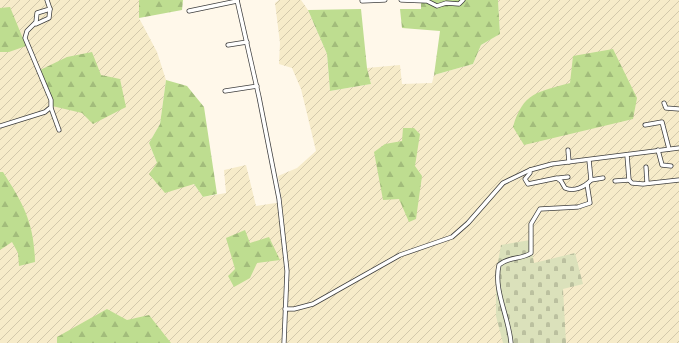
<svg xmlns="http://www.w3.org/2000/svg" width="679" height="343" font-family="Literata,serif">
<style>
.farmland{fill:url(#farmland-furrows)}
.forest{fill:url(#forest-firs)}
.cemetery{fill:url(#cemetery-stones)}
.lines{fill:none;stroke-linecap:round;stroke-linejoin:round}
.minor-casing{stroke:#3e3e3e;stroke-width:5}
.minor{stroke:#fff;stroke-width:3.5}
</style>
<defs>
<pattern id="farmland-furrows" width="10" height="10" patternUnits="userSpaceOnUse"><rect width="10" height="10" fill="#f6ebc9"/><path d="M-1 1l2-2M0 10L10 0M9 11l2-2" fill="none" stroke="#d2c8ab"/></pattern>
<pattern id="forest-firs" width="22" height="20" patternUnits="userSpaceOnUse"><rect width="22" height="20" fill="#bedd90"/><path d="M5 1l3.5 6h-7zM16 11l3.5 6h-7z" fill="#a2bc7b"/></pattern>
<pattern id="cemetery-stones" width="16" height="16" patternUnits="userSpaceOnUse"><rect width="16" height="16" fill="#dbe1bb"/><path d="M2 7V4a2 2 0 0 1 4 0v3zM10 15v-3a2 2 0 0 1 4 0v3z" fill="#bbc09f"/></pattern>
</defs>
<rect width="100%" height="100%" fill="#fff8ea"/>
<path class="farmland" d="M 0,0 L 139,0 L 139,18 L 157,52 L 166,80 L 160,124 L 149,143 L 157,163 L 194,184 L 203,197 L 226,193 L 224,170 L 246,165 L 256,206 L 282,202 L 278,176 L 297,168 L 316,151 L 301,89 L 292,68 L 279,64 L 280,43 L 275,3 L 279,0 L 301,0 L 308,10 L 327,54 L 330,91 L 371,84 L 367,68 L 400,65 L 402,84 L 432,83 L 434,75 L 473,64 L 481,45 L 500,34 L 498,0 L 679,0 L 679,343 L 0,343 Z"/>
<g class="forest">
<path d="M 139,0 L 183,0 L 182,10 L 139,18 Z"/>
<path d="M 421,0 L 498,0 L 500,34 L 481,45 L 473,64 L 434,75 L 440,31 L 402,28 L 400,9 L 421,9 Z"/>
<path d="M 10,7 L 26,46 L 9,52 L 0,52 L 0,8 Z"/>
<path d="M 361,9 L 367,68 L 371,84 L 330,91 L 327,54 L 308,10 Z"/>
<path d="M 613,49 L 637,98 L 633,119 L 524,145 L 513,127 C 523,92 538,92 570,83 L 573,56 Z"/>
<path d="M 92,52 L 101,75 L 120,79 L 126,107 L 93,124 L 82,113 L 52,106 L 38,71 L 67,57 Z"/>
<path d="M 166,80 L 187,86 L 204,107 L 217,194 L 203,197 L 194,184 L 165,193 L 149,174 L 157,163 L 149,143 L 160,124 Z"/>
<path d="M 403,128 L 414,128 L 420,134 L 415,166 L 422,176 L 416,219 L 409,222 L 399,199 L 383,200 L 374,152 L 385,144 L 402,141 Z"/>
<path d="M 0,172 L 3,172 C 24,205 34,223 35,262 L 19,266 L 18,253 L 12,242 L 0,250 Z"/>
<path d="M 245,230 L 250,243 L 269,237 L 280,260 L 257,263 L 250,278 L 234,287 L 228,276 L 235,269 L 226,238 Z"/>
<path d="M 107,309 L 127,320 L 149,315 L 171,343 L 57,343 L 57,337 Z"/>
</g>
<path class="cemetery" d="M 530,240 L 534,263 L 575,253 L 583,284 L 563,289 L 566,343 L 503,343 L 496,316 L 496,273 L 501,245 Z"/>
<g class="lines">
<defs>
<g id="minor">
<path d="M 237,0 L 259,97 L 279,199 L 287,271 L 284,343"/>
<path d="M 401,0 L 427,1 L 437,6 L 446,3 L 459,4 L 463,0"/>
<path d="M 362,1 L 385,0"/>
<path d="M 189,11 L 237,1"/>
<path d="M 36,24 L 49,18 L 50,9"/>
<path d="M 228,45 L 247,42"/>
<path d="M 225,91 L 257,86"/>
<path d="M 664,103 L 666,108 L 679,109"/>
<path d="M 51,108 L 59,130"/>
<path d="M 645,125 L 662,122 L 669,149"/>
<path d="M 0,126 L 45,112 L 51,107 L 51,100 L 25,38 L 27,31 L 36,22 L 37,13 L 50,9 L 47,0"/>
<path d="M 568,150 L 569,162"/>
<path d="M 658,150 L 662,165 L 671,166"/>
<path d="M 646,167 L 647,183"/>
<path d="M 530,170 L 530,173 L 525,179 L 528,184 L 557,178 L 561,181 L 565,188 C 574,192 585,187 591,180 L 589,160"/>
<path d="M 559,178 L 568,177"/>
<path d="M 591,180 L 603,178"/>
<path d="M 629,180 L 632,183 L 643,184 L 679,180"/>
<path d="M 615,181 L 629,180 L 627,155"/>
<path d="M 285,309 L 294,309 L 313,304 L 400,255 L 452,237 L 468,223 L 503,183 L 530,170 L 552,164 L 679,148"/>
<path d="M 511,343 C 509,317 493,290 499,265 C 509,256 521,260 531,253 L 531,224 L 540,209 L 578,207 L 590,203 L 587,184"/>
</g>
</defs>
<use href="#minor" class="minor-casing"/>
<use href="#minor" class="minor"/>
</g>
</svg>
